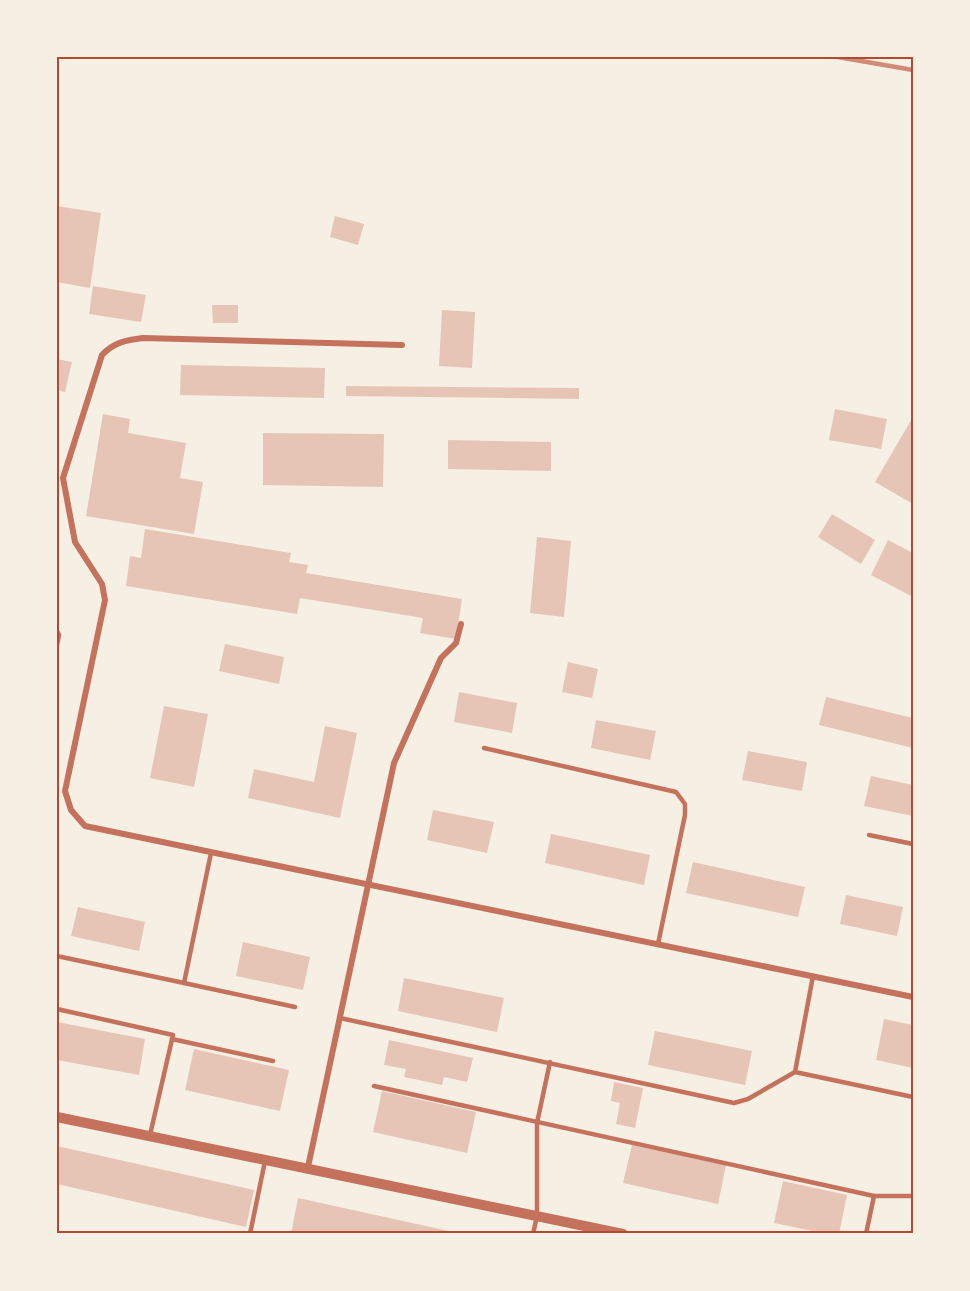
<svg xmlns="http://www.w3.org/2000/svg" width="970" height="1291" font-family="Mulish,sans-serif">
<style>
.building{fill:#e6c5b7}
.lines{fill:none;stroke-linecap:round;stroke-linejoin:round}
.service{stroke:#c5725c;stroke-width:4.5}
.minor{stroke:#c5725c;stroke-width:6}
.tertiary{stroke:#c5725c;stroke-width:10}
.rail{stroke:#cf8b77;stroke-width:4.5}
.neatline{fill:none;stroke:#b5482f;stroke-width:2}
</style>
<rect width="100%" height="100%" fill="#f6efe4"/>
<g class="building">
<path d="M 57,206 L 101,213 L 90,288 L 57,282 Z"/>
<path d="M 335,216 L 364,224 L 358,245 L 330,237 Z"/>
<path d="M 93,286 L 146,295 L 141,322 L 89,314 Z"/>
<path d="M 212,305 L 238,305 L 238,323 L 213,323 Z"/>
<path d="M 442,310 L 475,312 L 472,368 L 439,366 Z"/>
<path d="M 57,359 L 72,362 L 65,392 L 57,390 Z"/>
<path d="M 181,365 L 325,368 L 324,398 L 180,395 Z"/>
<path d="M 346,386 L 579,388 L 579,399 L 346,396 Z"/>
<path d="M 835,409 L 887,419 L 881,449 L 829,440 Z"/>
<path d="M 103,414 L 130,419 L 128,433 L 186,443 L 180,478 L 203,482 L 194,534 L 86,516 Z"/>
<path d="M 913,417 L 913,504 L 875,482 Z"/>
<path d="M 263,433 L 384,434 L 383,487 L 263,485 Z"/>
<path d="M 448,440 L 551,442 L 551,471 L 448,469 Z"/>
<path d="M 832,514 L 875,540 L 861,564 L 818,537 Z"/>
<path d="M 145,529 L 291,553 L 289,562 L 308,565 L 306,573 L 462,599 L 456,639 L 420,633 L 423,618 L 300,598 L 297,614 L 126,586 L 130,556 L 141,558 Z"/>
<path d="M 537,537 L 571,541 L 564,617 L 530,613 Z"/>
<path d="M 888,540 L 913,553 L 913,597 L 871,575 Z"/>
<path d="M 225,644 L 284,657 L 279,684 L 219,671 Z"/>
<path d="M 568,662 L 598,669 L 592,698 L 562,692 Z"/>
<path d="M 459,692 L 517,703 L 512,733 L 454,722 Z"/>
<path d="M 826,697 L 913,718 L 913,748 L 819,725 Z"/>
<path d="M 164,706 L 208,714 L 194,787 L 150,778 Z"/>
<path d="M 596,720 L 656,731 L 650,760 L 591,748 Z"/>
<path d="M 325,726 L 357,733 L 340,818 L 248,798 L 254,769 L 314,782 Z"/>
<path d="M 748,751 L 807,762 L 802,791 L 742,780 Z"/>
<path d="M 871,776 L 913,785 L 913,816 L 864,806 Z"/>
<path d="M 433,810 L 494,822 L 487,853 L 427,840 Z"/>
<path d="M 551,834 L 650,855 L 644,885 L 545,863 Z"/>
<path d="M 693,862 L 805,887 L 798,917 L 686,893 Z"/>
<path d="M 846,895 L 903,907 L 897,936 L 840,924 Z"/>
<path d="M 78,907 L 145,922 L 139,951 L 71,936 Z"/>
<path d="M 243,942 L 310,957 L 303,990 L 236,976 Z"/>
<path d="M 404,978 L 504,998 L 497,1032 L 398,1011 Z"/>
<path d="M 884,1019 L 913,1025 L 913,1068 L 876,1060 Z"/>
<path d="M 57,1022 L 145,1039 L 139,1075 L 57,1060 Z"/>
<path d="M 655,1031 L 752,1051 L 745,1085 L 648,1065 Z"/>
<path d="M 389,1040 L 473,1058 L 467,1082 L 444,1077 L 442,1085 L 404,1077 L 406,1069 L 384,1065 Z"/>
<path d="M 194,1049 L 289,1070 L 280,1111 L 185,1090 Z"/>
<path d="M 614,1082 L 643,1088 L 635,1128 L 616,1124 L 620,1103 L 611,1101 Z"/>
<path d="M 382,1091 L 476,1112 L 467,1153 L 373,1132 Z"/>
<path d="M 632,1145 L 726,1165 L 718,1204 L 623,1183 Z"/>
<path d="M 57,1146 L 254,1190 L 246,1227 L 57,1184 Z"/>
<path d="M 783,1181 L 847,1195 L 839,1234 L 827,1234 L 774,1223 Z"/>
<path d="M 298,1198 L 458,1233 L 458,1234 L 291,1234 Z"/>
</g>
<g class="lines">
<g class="service">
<path d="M 57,631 L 59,635 L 57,645"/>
<path d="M 484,748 L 676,792 L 685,804 L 685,815 L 658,944"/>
<path d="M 869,835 L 913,844"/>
<path d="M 211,853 L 184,983 L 295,1007"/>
<path d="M 57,956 L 184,983"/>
<path d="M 57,1009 L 173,1035 L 150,1135"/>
<path d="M 340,1018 L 734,1103 L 748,1099 L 795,1072 L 913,1097"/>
<path d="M 172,1039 L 273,1061"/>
<path d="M 795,1072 L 813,976"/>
<path d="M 374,1086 L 874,1196 L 913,1196"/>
<path d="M 250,1234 L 265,1161"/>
<path d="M 533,1234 L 537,1216 L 537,1123 L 550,1062"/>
<path d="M 866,1234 L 874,1196"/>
</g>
<g class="minor">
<path d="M 402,345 L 143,338 C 127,340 114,342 102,355 L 63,478 L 75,542 L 102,584 L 105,600 L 65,791 L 71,810 L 85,826 L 913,997"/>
<path d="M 308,1167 L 394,763 L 441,658 L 456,643 L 461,624"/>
</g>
<path class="tertiary" d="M 57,1117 L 623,1234"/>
<path class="rail" d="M 838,57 L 913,70"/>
</g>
<rect width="970" height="1291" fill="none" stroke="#f6efe4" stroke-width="117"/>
<rect x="58" y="58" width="854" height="1174" class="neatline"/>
</svg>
